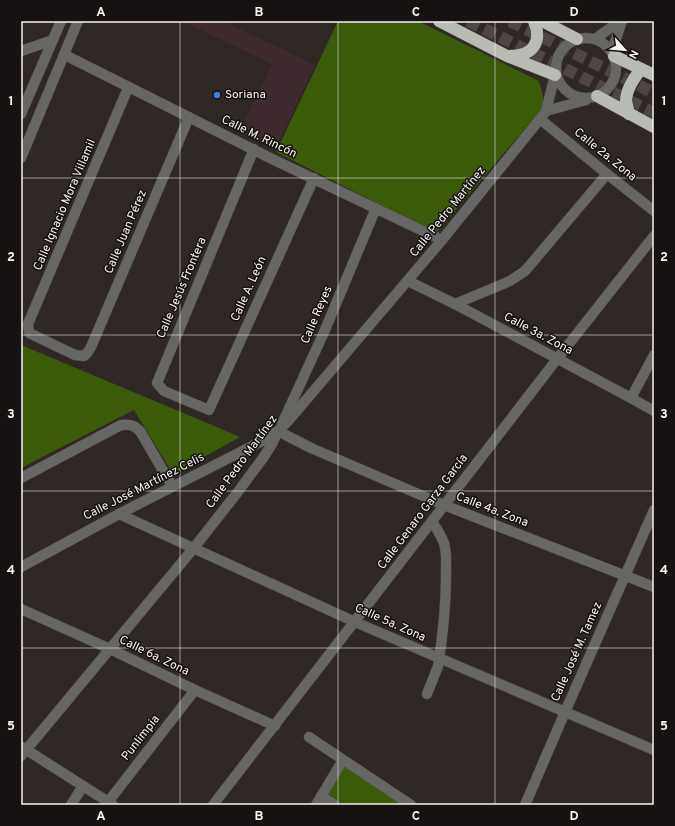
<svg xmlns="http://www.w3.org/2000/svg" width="675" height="826" font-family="Overpass,sans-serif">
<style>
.commercial{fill:#3f2b2f}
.green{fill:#3b5b09}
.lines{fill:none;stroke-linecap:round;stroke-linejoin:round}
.highway-tunnel{stroke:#4e4643;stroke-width:12;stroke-dasharray:12 6;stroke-linecap:butt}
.minor-casing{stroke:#4c4441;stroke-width:11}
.highway-casing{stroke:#4c4441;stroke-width:13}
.minor{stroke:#666764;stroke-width:10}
.highway{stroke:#b8bcb4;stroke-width:12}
.grid{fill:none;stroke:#f8f2f0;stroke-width:1;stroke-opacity:0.55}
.shop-dot{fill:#3f7fe0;stroke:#151211;stroke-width:1.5}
.labels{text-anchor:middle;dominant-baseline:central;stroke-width:3;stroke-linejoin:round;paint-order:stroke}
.poi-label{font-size:12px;fill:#f8f2f0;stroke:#151211;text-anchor:start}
.street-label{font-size:12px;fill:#f8f2f0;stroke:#151211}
.neatline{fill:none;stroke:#f8f2f0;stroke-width:1.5}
.grid-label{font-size:13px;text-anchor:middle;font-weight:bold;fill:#f8f2f0}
</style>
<rect width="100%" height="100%" fill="#302825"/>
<path class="commercial" d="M 182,21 L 223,21 L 315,65 L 276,148 L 241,129 L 272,64 Z"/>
<g class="green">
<path d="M 338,21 L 418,21 L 539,81 L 545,105 L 436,233 L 276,152 Z"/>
<path d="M 21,345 L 212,425 L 240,437 L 173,474 L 134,410 L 21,468 Z"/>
<path d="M 343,760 L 411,805 L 335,805 L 321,796 Z"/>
</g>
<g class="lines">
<g class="highway-tunnel">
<path d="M 468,21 L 654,113"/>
<path d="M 510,21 L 654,93"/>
</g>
<defs>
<g id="minor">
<circle cx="586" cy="68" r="30"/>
<path d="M 595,39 L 620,21"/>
<path d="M 21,51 L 53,40"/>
<path d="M 612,51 L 622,21"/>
<path d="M 65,55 L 270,158 L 442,240"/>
<path d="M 128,88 L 28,324 L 29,333 L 75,355 L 84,356 L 88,352 L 91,347 L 189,117"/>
<path d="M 546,111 L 586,100"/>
<path d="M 21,114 L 61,21"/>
<path d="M 540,119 L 607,174 L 654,211"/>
<path d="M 254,149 L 157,383 L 164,391 L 209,410 L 314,178"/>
<path d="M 21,158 L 78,21"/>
<path d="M 408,281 L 455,304 L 631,398 L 654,411"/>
<path d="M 455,304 L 510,281 L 525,271 L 607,174"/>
<path d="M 631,398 L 654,355"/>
<path d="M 282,424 L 325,330 L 376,208"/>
<path d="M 278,431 L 311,448 L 444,505 L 654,587"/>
<path d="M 21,478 L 121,425 C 129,424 134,425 140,431 L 172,486"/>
<path d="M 119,514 L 355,622 L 654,750"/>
<path d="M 21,567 L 119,514 L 264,440 L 278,431"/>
<path d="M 21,609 L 110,649 L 195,690 L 275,726"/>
<path d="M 427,694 L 435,674 L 438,666 C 443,635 446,606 446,574 C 446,564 447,553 444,543 C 441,535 436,528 432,521"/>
<path d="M 309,737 L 411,805"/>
<path d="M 22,747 L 113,805"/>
<path d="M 21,756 L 193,549 L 237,493 L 263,458 L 272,444 L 278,431 L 289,420 L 442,240 L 540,119 L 546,111 L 555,75"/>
<path d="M 321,796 L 335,805"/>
<path d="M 108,802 L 195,690"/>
<path d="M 71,805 L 83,786"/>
<path d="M 213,805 L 557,359 L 654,236"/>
<path d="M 316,805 L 343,760"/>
<path d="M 525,805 L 565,712 L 654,510"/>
</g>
<g id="highway">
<path d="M 439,21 L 507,56 L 555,75"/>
<path d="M 542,21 L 577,39"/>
<path d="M 510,56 C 532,56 543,43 534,21"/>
<path d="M 614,56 L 654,75"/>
<path d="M 597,96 L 654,127"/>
<path d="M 629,114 C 628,110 627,106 626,101 C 626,90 634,78 641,69"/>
</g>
</defs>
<use href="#minor" class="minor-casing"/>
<use href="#highway" class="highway-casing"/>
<use href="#minor" class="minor"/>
<use href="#highway" class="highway"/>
</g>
<path class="grid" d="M 180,21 L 180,805M 338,21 L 338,805M 495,21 L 495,805M 21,178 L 654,178M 21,335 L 654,335M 21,491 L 654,491M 21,648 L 654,648"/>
<circle class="shop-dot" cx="217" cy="95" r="4"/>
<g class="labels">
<g class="poi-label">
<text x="225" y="95">Soriana</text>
</g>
<g class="street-label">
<text transform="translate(259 137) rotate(26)">Calle M. Rincón</text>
<text transform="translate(605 155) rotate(39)">Calle 2a. Zona</text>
<text transform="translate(65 205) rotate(-67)">Calle Ignacio Mora Villamil</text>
<text transform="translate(448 212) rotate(-51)">Calle Pedro Martínez</text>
<text transform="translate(126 232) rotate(-67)">Calle Juan Pérez</text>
<text transform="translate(182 288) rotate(-67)">Calle Jesús Frontera</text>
<text transform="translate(249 289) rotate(-66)">Calle A. León</text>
<text transform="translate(317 315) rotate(-67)">Calle Reyes</text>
<text transform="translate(538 334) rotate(28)">Calle 3a. Zona</text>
<text transform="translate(242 462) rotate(-54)">Calle Pedro Martínez</text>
<text transform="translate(144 487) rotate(-27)">Calle José Martínez Celis</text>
<text transform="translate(492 510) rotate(21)">Calle 4a. Zona</text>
<text transform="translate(423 512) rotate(-53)">Calle Genaro Garza García</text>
<text transform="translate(390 623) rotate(24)">Calle 5a. Zona</text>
<text transform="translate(577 652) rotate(-66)">Calle José M. Tamez</text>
<text transform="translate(154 656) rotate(26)">Calle 6a. Zona</text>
<text transform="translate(141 738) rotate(-52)">Punlimpia</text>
</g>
</g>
<rect width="675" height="826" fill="none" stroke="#151211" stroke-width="44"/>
<g transform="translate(625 50) rotate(117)" stroke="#151211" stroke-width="3" paint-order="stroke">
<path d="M0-3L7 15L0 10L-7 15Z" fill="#f8f2f0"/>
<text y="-6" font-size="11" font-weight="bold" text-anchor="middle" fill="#f8f2f0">N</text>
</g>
<rect x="22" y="22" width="631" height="782" class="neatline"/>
<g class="grid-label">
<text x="101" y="16">A</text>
<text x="259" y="16">B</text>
<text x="416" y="16">C</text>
<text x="574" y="16">D</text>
<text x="11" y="105">1</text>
<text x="664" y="105">1</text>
<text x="11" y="261">2</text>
<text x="664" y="261">2</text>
<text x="11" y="418">3</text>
<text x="664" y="418">3</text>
<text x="11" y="574">4</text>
<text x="664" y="574">4</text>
<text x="11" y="730">5</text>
<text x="664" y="730">5</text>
<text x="101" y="820">A</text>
<text x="259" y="820">B</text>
<text x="416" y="820">C</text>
<text x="574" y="820">D</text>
</g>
</svg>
